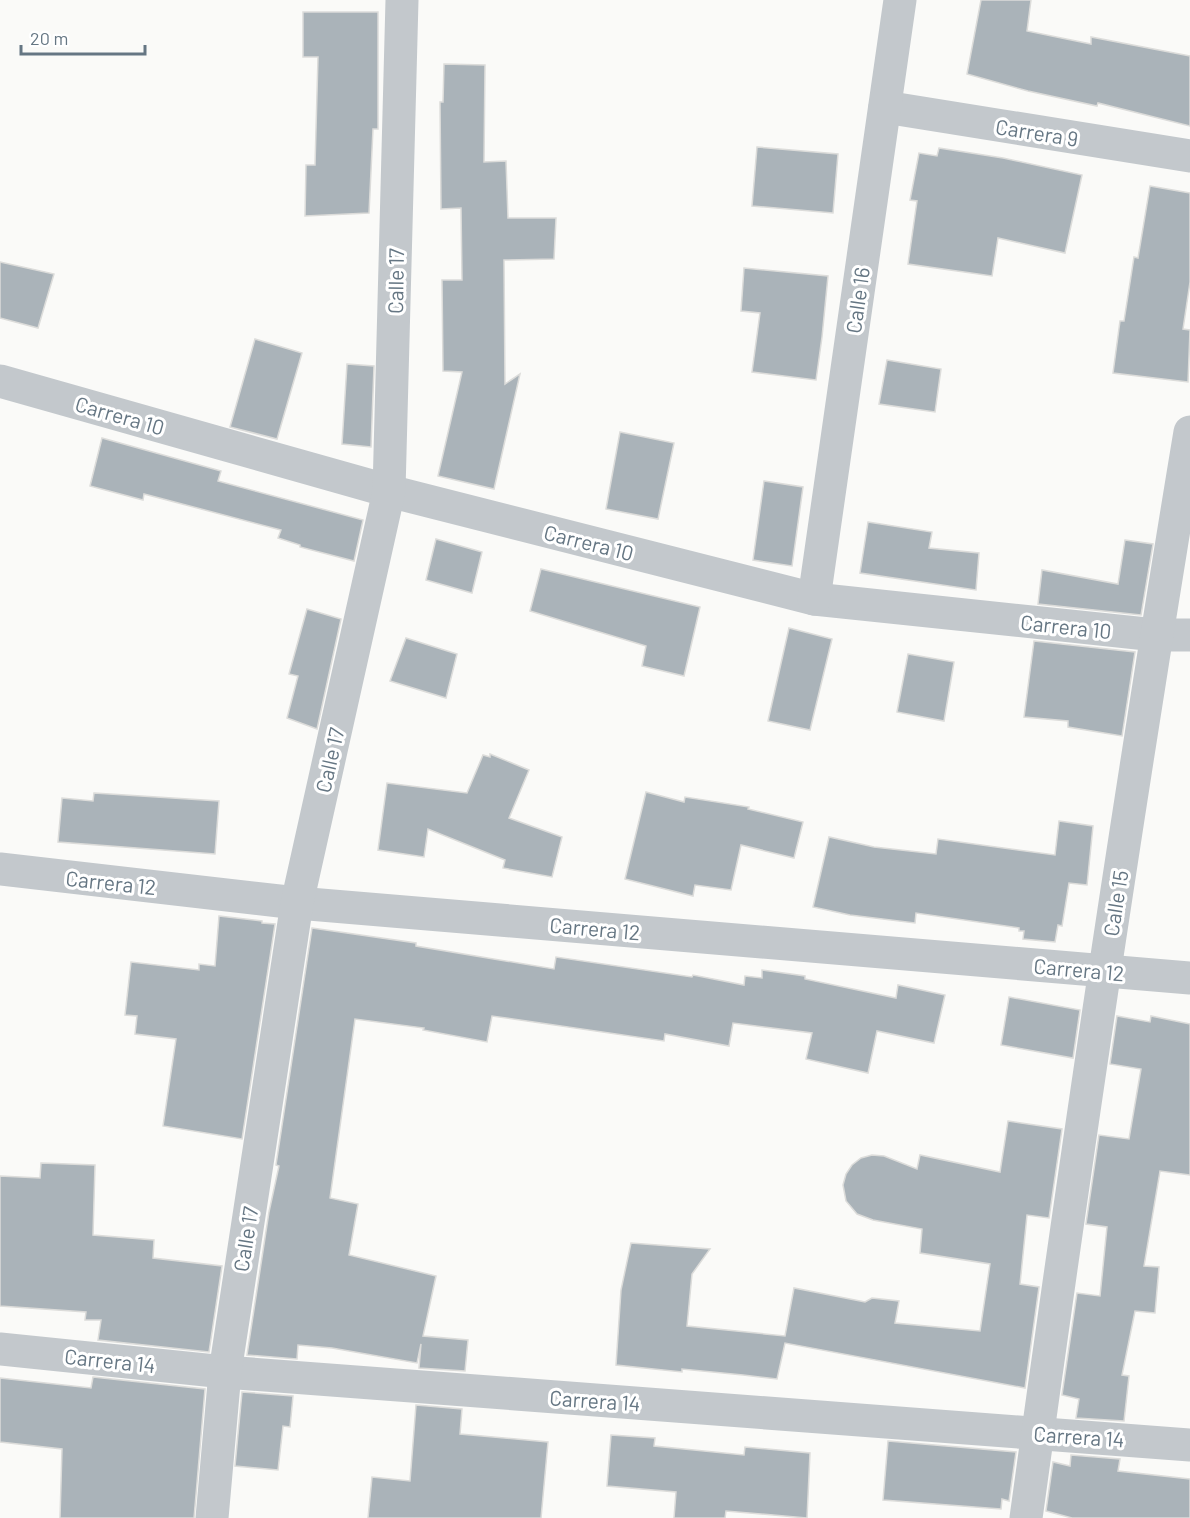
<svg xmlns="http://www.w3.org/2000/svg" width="1190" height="1518" font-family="Barlow,sans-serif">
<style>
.building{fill:#aab3b9;stroke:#dcdcda;stroke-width:1.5}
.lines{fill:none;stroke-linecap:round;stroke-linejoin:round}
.minor{stroke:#c3c8cc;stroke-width:33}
.labels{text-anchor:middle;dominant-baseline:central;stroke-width:6;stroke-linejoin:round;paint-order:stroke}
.street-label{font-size:21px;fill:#657683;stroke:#fff}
</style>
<rect width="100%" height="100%" fill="#fafaf8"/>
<g class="building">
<path d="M 981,0 L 1031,0 L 1027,31 L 1091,44 L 1091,37 L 1190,56 L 1190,126 L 1098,103 L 1097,106 L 1028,91 L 967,74 Z"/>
<path d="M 303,12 L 378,12 L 378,129 L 373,129 L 369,213 L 305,216 L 306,165 L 315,165 L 318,57 L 303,57 Z"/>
<path d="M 444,64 L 485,65 L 484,162 L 506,161 L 508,218 L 556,218 L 554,259 L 504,260 L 505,384 L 520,374 L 494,489 L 438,476 L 462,372 L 443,371 L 442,280 L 462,280 L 461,208 L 441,209 L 440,102 L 443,102 Z"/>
<path d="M 757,147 L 838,154 L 833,213 L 752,206 Z"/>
<path d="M 939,148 L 1003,158 L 1082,175 L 1065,253 L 998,238 L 992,276 L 908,264 L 917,201 L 910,200 L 919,153 L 937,156 Z"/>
<path d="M 1150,186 L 1190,193 L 1190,282 L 1183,329 L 1190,330 L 1188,382 L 1113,373 L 1120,321 L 1124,321 L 1134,257 L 1138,258 Z"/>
<path d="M 0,262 L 54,274 L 38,328 L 0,318 Z"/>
<path d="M 744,268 L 828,276 L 822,337 L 816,380 L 752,372 L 760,313 L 741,311 Z"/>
<path d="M 255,339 L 302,353 L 277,439 L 230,427 Z"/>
<path d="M 887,360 L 941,369 L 935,412 L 879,404 Z"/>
<path d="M 347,364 L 374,366 L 371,447 L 342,444 Z"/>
<path d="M 620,432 L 674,443 L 658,519 L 606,509 Z"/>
<path d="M 102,438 L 221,471 L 218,481 L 363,520 L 354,561 L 300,547 L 300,545 L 278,538 L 281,530 L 144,494 L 143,500 L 90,486 Z"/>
<path d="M 764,481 L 803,487 L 792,566 L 753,560 Z"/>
<path d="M 868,522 L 932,532 L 929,548 L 979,553 L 976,590 L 860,573 Z"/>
<path d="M 436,539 L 482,552 L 472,593 L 426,580 Z"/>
<path d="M 1125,540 L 1153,544 L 1141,615 L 1038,604 L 1042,570 L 1118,584 Z"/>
<path d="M 541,569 L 700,607 L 684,676 L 642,666 L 646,646 L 530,611 Z"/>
<path d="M 307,609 L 341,619 L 317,729 L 287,718 L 298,676 L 289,674 Z"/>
<path d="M 789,628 L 832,639 L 810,730 L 768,721 Z"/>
<path d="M 406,638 L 457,654 L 446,698 L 390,681 Z"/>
<path d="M 1034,641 L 1135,652 L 1122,736 L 1068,727 L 1068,721 L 1024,717 Z"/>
<path d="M 908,654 L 954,662 L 944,721 L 897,712 Z"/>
<path d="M 490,754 L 529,770 L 509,818 L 562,837 L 552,877 L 503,868 L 505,860 L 428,829 L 424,857 L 378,850 L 387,783 L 467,793 L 483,755 L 490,757 Z"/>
<path d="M 646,792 L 684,802 L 685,797 L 749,807 L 748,809 L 803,822 L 794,858 L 741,845 L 731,890 L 695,885 L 693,896 L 625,879 Z"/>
<path d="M 94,793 L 219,801 L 215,854 L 58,842 L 62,798 L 93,801 Z"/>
<path d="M 1059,821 L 1093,826 L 1087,885 L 1069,883 L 1062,926 L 1058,925 L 1055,942 L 1023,939 L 1024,931 L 1019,931 L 1019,928 L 916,913 L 915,923 L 850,915 L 813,907 L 829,837 L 874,847 L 936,854 L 938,839 L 1055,855 Z"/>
<path d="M 219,916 L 262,921 L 262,923 L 275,924 L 242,1139 L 163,1126 L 176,1039 L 135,1034 L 137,1016 L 125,1015 L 131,962 L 199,970 L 199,964 L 215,966 Z"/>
<path d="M 312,928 L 416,943 L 416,946 L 554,969 L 556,957 L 692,977 L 693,975 L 744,985 L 745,976 L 762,978 L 762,970 L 805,976 L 805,979 L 896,998 L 898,985 L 945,995 L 934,1043 L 877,1031 L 868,1073 L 806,1059 L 812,1033 L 733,1023 L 729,1046 L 665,1034 L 664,1041 L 492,1016 L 487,1042 L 423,1030 L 424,1028 L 355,1019 L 330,1198 L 358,1204 L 349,1255 L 436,1276 L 423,1336 L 468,1340 L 465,1371 L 419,1368 L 421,1344 L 417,1363 L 332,1348 L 298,1345 L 297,1359 L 247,1355 L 269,1212 L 279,1166 L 276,1165 Z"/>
<path d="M 1009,997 L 1080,1010 L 1073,1058 L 1001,1045 Z"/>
<path d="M 1117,1016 L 1150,1022 L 1151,1016 L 1190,1024 L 1190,1175 L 1160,1171 L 1144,1266 L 1159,1267 L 1155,1313 L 1135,1311 L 1122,1375 L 1129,1376 L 1124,1421 L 1076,1418 L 1079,1399 L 1062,1395 L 1077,1293 L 1100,1296 L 1107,1227 L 1086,1224 L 1099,1135 L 1129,1139 L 1141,1069 L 1110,1064 Z"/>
<path d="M 1008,1121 L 1062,1129 L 1049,1218 L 1027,1215 L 1020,1284 L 1039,1287 L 1025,1388 L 785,1343 L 777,1379 L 743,1375 L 682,1369 L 682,1372 L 616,1365 L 621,1290 L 631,1243 L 710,1249 L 692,1274 L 687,1326 L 785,1336 L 794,1288 L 865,1302 L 872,1298 L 899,1301 L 895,1323 L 980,1331 L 990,1264 L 920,1253 L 922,1229 L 873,1220 L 857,1214 L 846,1201 L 843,1185 L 846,1174 L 852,1165 L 861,1158 L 872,1155 L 884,1156 L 917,1169 L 920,1155 L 1000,1172 Z"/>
<path d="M 41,1163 L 95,1165 L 93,1235 L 154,1240 L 153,1258 L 222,1266 L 209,1352 L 98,1340 L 101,1320 L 85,1320 L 86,1312 L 0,1306 L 0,1176 L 40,1178 Z"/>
<path d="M 93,1377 L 205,1389 L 194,1518 L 60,1518 L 62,1449 L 0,1442 L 0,1378 L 91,1388 Z"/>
<path d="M 242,1392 L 293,1396 L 290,1427 L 283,1426 L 278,1470 L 235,1466 Z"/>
<path d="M 416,1405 L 462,1409 L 460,1434 L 548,1442 L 541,1518 L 368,1518 L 372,1477 L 410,1481 Z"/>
<path d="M 611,1435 L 655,1438 L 654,1446 L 744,1455 L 745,1447 L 810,1453 L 807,1518 L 726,1511 L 725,1518 L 674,1518 L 676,1492 L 607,1486 Z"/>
<path d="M 888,1441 L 1016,1452 L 1009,1501 L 1002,1499 L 1001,1509 L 883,1500 Z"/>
<path d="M 1071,1455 L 1120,1459 L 1118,1471 L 1190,1479 L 1190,1518 L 1072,1518 L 1046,1511 L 1053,1462 L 1070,1466 Z"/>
</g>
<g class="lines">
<g class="minor">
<path d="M 885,107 L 1190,156"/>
<path d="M 0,381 L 389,491 L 814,599 L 1156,635 L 1190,635"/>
<path d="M 814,599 L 900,0"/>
<path d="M 0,869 L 297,903 L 1190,978"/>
<path d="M 0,1349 L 225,1372 L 1190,1445"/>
<path d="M 212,1518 L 225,1372 L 297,903 L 389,491 L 402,0"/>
<path d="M 1026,1518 C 1076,1155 1130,793 1190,432"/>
</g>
</g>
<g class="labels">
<g class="street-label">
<text transform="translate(1037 132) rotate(9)">Carrera 9</text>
<text transform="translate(395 281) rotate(-89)">Calle 17</text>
<text transform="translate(857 300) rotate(-82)">Calle 16</text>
<text transform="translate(120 415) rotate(16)">Carrera 10</text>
<text transform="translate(589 542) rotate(14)">Carrera 10</text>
<text transform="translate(1066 626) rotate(6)">Carrera 10</text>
<text transform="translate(329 760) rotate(-77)">Calle 17</text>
<text transform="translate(111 882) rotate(6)">Carrera 12</text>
<text transform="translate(1115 903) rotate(-81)">Calle 15</text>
<text transform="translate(595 928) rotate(5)">Carrera 12</text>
<text transform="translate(1079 969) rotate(5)">Carrera 12</text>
<text transform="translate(245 1239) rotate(-81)">Calle 17</text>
<text transform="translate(110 1360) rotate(6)">Carrera 14</text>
<text transform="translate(595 1400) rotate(4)">Carrera 14</text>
<text transform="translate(1079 1436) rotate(4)">Carrera 14</text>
</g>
</g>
<path d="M21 45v9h124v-9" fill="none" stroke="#657683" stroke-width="3"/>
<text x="30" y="45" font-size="18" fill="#657683" stroke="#ffffff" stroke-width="4.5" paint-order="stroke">20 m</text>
</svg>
